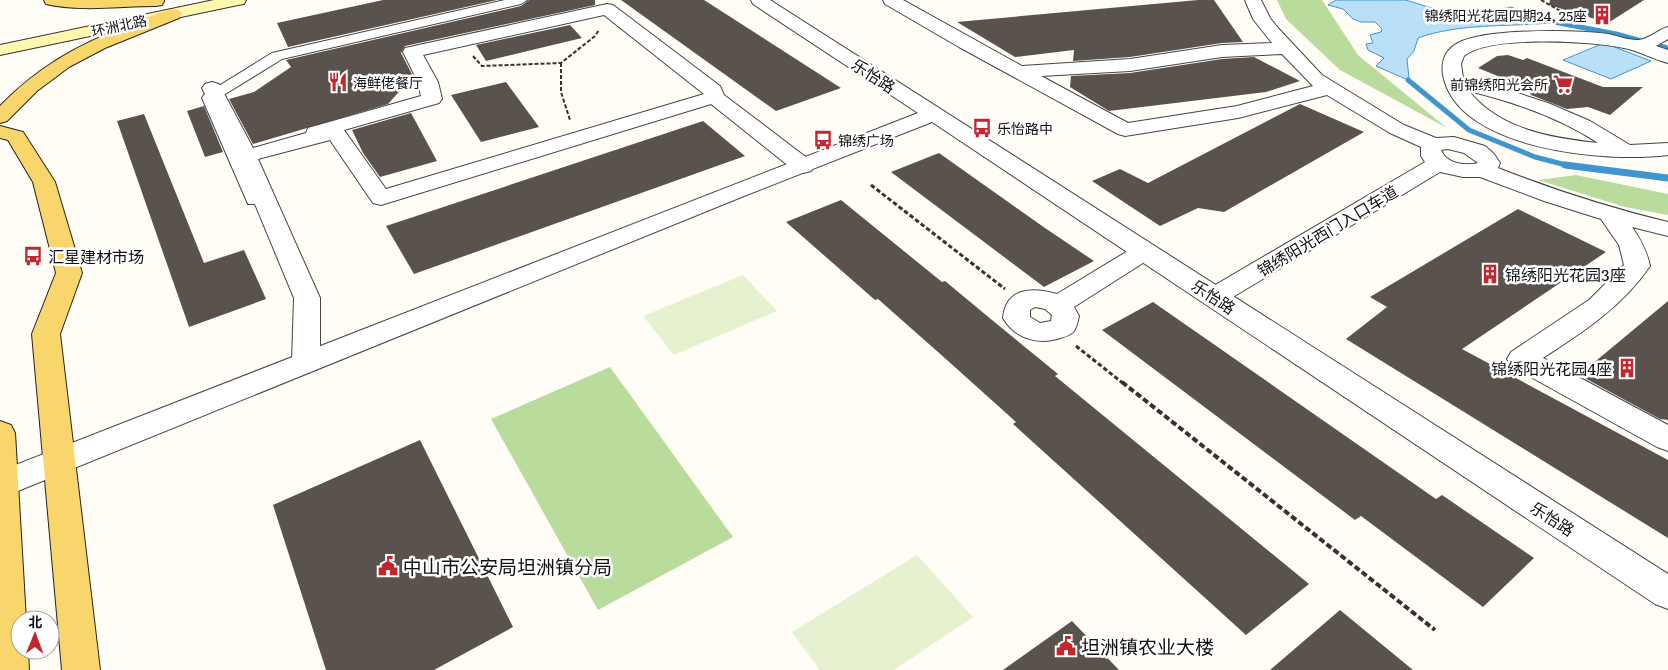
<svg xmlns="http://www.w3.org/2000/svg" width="1668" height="670" font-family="Literata,'Noto Sans SC',serif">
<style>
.forest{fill:#b9dc9c}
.pitch{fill:#e6f2cf}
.water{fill:#b9e0f7;stroke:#3f96cf}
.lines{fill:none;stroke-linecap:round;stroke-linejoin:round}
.stream-far1{stroke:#3f96cf;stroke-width:5}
.stream{stroke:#3f96cf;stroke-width:7}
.building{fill:#5a524d}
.pedestrian-casing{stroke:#444;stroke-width:2}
.minor-casing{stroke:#444;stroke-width:2}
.tertiary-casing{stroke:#444;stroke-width:2}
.secondary-casing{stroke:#333;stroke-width:2}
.primary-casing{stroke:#222;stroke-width:2}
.path-far2{stroke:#333;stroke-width:2;stroke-dasharray:4 2;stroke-linecap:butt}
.path-far1{stroke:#333;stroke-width:3;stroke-dasharray:4.5 2.5;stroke-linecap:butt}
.path{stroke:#333;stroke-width:4;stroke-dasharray:6 3;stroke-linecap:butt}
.pedestrian{fill:#fff;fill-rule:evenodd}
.minor{fill:#fff;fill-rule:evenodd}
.tertiary{fill:#fff;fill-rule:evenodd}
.secondary{fill:#fff6b0;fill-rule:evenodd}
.primary{fill:#f9d66b;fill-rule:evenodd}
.labels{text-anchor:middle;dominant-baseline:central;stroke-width:5;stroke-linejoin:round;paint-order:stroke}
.far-poi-label{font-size:14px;fill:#111;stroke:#fff;text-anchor:start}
.far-street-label{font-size:14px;fill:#111;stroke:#fff}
.street-label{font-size:16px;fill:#111;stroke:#fff}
.poi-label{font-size:16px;fill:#111;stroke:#fff;text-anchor:start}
.near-poi-label{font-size:19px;fill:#111;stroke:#fff;text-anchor:start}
</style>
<rect width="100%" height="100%" fill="#fffdf5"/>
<g class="forest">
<path d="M 1277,0 L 1322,0 L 1358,55 L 1447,128 L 1340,70 L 1286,19 Z"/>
<path d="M 1576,175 L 1668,194 L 1668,215 L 1625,207 L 1538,180 Z"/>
<path d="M 610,367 L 733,537 L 598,610 L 491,419 Z"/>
</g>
<g class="pitch">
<path d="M 743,275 L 777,311 L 674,355 L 643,316 Z"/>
<path d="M 917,555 L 973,617 L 894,670 L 820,670 L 792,632 Z"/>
</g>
<g class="water">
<path d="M 1336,0 L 1406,0 L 1438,10 L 1454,10 L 1475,14 L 1511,7 L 1528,14 L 1537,14 L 1548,17 L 1549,23 C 1505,27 1460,23 1418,38 L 1414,51 L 1407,59 L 1409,78 L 1408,80 L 1376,66 L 1384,58 L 1368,50 L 1366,44 L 1373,43 L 1370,35 L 1381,32 L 1382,29 L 1375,22 L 1361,22 L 1353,19 L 1343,9 L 1328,5 Z"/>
<path d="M 1604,43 L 1651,61 L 1611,79 L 1563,60 Z"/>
</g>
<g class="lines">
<g class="stream-far1">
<path d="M 1549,21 L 1616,34 L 1668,48"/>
<path d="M 1408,80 L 1469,130 L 1535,157 L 1570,166"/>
</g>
<path class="stream" d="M 1565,165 L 1668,178"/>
</g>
<g class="building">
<path d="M 383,0 L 497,0 L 288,47 L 277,23 Z"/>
<path d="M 529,0 L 595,0 L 595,5 L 405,46 L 401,53 L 413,76 L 388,104 L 253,144 L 229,99 L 254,92 L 291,67 L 286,60 L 521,6 Z"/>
<path d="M 621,0 L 704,0 L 841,88 L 776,111 Z"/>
<path d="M 1198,0 L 1214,0 L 1243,42 L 1222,43 L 1130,57 L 1073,61 L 1074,50 L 1015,57 L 957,22 Z"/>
<path d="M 1550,0 L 1644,0 L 1608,23 L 1549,5 Z"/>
<path d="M 570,25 L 582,38 L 486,61 L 476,45 Z"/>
<path d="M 1508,55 L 1523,60 L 1527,58 L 1603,87 L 1643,87 L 1610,115 L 1588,107 L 1567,109 L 1531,95 L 1527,88 L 1478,68 L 1497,56 Z"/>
<path d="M 1254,57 L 1300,81 L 1266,92 L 1109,111 L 1070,87 L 1071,76 L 1130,73 L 1222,59 Z"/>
<path d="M 506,82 L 539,127 L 481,142 L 451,95 Z"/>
<path d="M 1300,104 L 1364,132 L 1224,212 L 1198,208 L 1160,226 L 1092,181 L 1120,169 L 1148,183 Z"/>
<path d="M 204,106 L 223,152 L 205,157 L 187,111 Z"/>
<path d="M 411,113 L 437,161 L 380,177 L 363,153 L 352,130 Z"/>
<path d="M 144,114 L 204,263 L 244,250 L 266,299 L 189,327 L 117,121 Z"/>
<path d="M 703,121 L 745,156 L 414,274 L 386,226 Z"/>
<path d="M 939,153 L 1045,228 L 1094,261 L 1044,287 L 891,172 Z"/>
<path d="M 841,200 L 942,282 L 945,281 L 992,320 L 1058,374 L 1055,376 L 1309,584 L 1246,635 L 1013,424 L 1016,422 L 947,360 L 878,299 L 875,300 L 786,222 Z"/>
<path d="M 1518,209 L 1606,252 L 1462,349 L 1668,460 L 1668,538 L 1346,339 L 1387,307 L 1370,297 Z"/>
<path d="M 1668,301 L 1668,420 L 1660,419 L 1579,375 Z"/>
<path d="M 1153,302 L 1436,499 L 1442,495 L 1534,558 L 1483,607 L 1361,516 L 1355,520 L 1102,330 Z"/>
<path d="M 420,440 L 513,627 L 434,670 L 326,670 L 273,505 Z"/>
<path d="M 1340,610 L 1413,670 L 1270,670 Z"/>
<path d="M 1072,621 L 1119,670 L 1003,670 Z"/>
</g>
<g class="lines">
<defs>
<path id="pedestrian" d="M 505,0 L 527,0 L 521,4 L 282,59 L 217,99 L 262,200 L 260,204 L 248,204 L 202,98 L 204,95 L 272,53 Z"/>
<g id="minor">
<path d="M 883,0 L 903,0 L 1022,66 L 1130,59 L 1222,45 L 1272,43 L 1253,19 L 1245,0 L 1261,0 L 1270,18 L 1278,28 L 1322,75 L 1404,125 L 1436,138 L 1454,137 L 1485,146 L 1494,154 L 1500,163 L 1498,168 C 1554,190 1610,208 1668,222 L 1668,236 L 1632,227 C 1641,240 1647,251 1650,266 C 1623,306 1583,332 1543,358 L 1668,425 L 1668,451 L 1657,447 L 1511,366 L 1507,359 L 1511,352 L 1589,300 L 1624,265 L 1619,245 L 1601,219 L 1544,201 L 1480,177 L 1463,177 L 1440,172 L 1223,303 L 1214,306 L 1205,303 L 1201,297 L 1205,291 L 1425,162 L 1421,156 L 1421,147 L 1390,133 L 1327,95 L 1238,118 L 1125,136 L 1118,134 L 959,47 L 885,4 ZM 1282,54 L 1313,86 L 1237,106 L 1128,123 L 1041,76 L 1130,71 L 1222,57 ZM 1448,149 L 1464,153 L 1478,163 C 1466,166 1446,164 1441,150 Z"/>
<path d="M 607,4 L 613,5 L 720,86 L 724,95 L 811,161 L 814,166 L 811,171 L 803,173 L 795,171 L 711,104 L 381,205 L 373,203 L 330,140 L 258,159 L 320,298 L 320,362 L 316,369 L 306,372 L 296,369 L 292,362 L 294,298 L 235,156 L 202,88 L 205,84 L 212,82 L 219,84 L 253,148 L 306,133 L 308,128 L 421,96 L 418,82 L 403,52 L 405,48 ZM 604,15 L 704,94 L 386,189 L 344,130 L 439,103 L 442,99 L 438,82 L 423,55 Z"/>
<path d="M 1668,27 L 1668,39 L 1656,46 L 1668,50 L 1668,63 C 1653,59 1639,51 1624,48 C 1591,41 1489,35 1464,56 L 1461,64 L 1463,78 L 1505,89 L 1548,103 L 1590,121 L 1630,145 L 1668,143 L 1668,155 C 1606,163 1457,150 1443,75 C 1441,61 1445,50 1458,43 C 1486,28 1575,30 1608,34 C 1617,36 1628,40 1637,40 C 1646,41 1659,29 1668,27 ZM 1469,91 C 1514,102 1560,118 1598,143 C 1552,138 1500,130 1469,91 Z"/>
<path d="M 1145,243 L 1154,246 L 1157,251 L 1154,256 L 1074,307 L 1079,316 C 1078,321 1077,326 1074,331 C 1070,336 1063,337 1057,339 C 1035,345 1014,337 1003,318 C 1006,287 1033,287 1057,294 L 1136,246 ZM 1035,307 L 1045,309 L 1052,315 L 1051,321 L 1040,323 L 1030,317 L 1030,310 Z"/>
</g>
<path id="tertiary" d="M 751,0 L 770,0 L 1668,574 L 1668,609 L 1655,604 L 932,122 L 744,196 L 13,493 L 0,496 L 0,471 L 918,113 L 753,4 Z"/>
<path id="secondary" d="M 214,0 L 246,0 L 244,4 L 238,5 L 0,55 L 0,45 Z"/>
<g id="primary">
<path d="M 44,0 L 164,0 L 164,1 L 162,5 L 156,6 C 121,6 81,12 46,4 Z"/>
<path d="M 173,9 L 179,10 L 182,14 L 179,18 L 105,48 L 69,67 L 37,91 L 7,121 L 0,123 L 0,106 C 38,67 76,46 126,26 C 141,20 157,13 173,9 Z"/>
<path d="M 0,126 L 23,132 L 55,182 L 82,273 L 60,334 L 100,670 L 62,670 L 32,334 L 56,273 L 33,182 L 8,140 L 0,138 Z"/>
<path d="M 0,421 L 11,425 L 15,433 L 26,620 L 20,620 L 20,650 L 28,650 L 29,670 L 0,670 Z"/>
</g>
</defs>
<use href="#pedestrian" class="pedestrian-casing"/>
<use href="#minor" class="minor-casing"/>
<use href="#tertiary" class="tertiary-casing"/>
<use href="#secondary" class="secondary-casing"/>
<use href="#primary" class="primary-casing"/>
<g class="path-far2">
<path d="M 1541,0 L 1573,18"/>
<path d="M 473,56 L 482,66 L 561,63 L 595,36 L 599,30"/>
<path d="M 561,63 L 561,92 L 570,120"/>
</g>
<g class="path-far1">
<path d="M 871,185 L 1005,289"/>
<path d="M 1076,346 L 1124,384"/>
</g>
<path class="path" d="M 1122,382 L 1435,630"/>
<use href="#pedestrian" class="pedestrian"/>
<use href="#minor" class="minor"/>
<use href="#tertiary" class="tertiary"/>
<use href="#secondary" class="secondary"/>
<use href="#primary" class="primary"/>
</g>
<defs>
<symbol id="building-bare" viewBox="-9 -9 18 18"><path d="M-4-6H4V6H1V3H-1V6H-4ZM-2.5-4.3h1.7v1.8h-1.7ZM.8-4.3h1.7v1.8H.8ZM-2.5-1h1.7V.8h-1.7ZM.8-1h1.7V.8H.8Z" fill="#c4262e" stroke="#fff" stroke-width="2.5" paint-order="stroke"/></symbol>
<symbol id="restaurant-bare" viewBox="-9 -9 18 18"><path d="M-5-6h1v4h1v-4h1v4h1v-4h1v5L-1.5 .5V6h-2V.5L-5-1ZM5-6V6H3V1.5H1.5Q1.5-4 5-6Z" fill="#c4262e" stroke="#fff" stroke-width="2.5" paint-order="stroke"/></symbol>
<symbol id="supermarket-bare" viewBox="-9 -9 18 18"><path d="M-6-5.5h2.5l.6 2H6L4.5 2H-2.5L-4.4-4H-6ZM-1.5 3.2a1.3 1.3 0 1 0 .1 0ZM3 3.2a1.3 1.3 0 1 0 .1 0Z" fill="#c4262e" stroke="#fff" stroke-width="2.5" paint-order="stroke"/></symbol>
<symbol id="bus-bare" viewBox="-9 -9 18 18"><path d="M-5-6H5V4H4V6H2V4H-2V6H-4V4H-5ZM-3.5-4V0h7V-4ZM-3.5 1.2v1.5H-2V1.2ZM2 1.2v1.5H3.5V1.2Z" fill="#c4262e" stroke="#fff" stroke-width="2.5" paint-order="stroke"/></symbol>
<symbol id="civic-bare" viewBox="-9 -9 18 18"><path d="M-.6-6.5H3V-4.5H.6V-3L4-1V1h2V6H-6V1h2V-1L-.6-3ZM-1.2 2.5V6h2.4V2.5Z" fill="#c4262e" stroke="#fff" stroke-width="2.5" paint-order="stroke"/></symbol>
</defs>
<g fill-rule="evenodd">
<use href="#building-bare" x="1588" y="1" width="28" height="28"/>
<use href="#restaurant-bare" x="324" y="68" width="28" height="28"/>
<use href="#supermarket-bare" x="1549" y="70" width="28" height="28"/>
<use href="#bus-bare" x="968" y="114" width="28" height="28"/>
<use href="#bus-bare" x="809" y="126" width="28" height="28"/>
<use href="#bus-bare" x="19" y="242" width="28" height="28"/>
<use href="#building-bare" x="1476" y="260" width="28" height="28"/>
<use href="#building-bare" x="1613" y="354" width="28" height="28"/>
<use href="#civic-bare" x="374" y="552" width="28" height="28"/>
<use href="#civic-bare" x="1052" y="632" width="28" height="28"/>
</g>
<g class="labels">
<g class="far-poi-label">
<text x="1587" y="15" text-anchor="end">锦绣阳光花园四期24, 25座</text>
<text x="353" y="82">海鲜佬餐厅</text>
<text x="1548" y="84" text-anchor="end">前锦绣阳光会所</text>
<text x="997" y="128">乐怡路中</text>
<text x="838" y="140">锦绣广场</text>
</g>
<g class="far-street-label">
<text transform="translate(119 25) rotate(-12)">环洲北路</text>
</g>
<g class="street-label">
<text transform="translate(874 75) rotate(33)">乐怡路</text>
<text transform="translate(1327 230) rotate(-31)">锦绣阳光西门入口车道</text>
<text transform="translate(1214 296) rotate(33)">乐怡路</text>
<text transform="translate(1553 518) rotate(33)">乐怡路</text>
</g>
<g class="poi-label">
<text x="48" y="256">汇星建材市场</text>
<text x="1505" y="274">锦绣阳光花园3座</text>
<text x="1612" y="368" text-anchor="end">锦绣阳光花园4座</text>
</g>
<g class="near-poi-label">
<text x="403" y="566">中山市公安局坦洲镇分局</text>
<text x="1081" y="646">坦洲镇农业大楼</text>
</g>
</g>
<g transform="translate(35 635) rotate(1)"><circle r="24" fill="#ffffff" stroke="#a0a0a0"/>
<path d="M0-4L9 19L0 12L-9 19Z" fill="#c4262e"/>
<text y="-8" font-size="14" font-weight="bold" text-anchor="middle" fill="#111111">北</text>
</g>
</svg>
